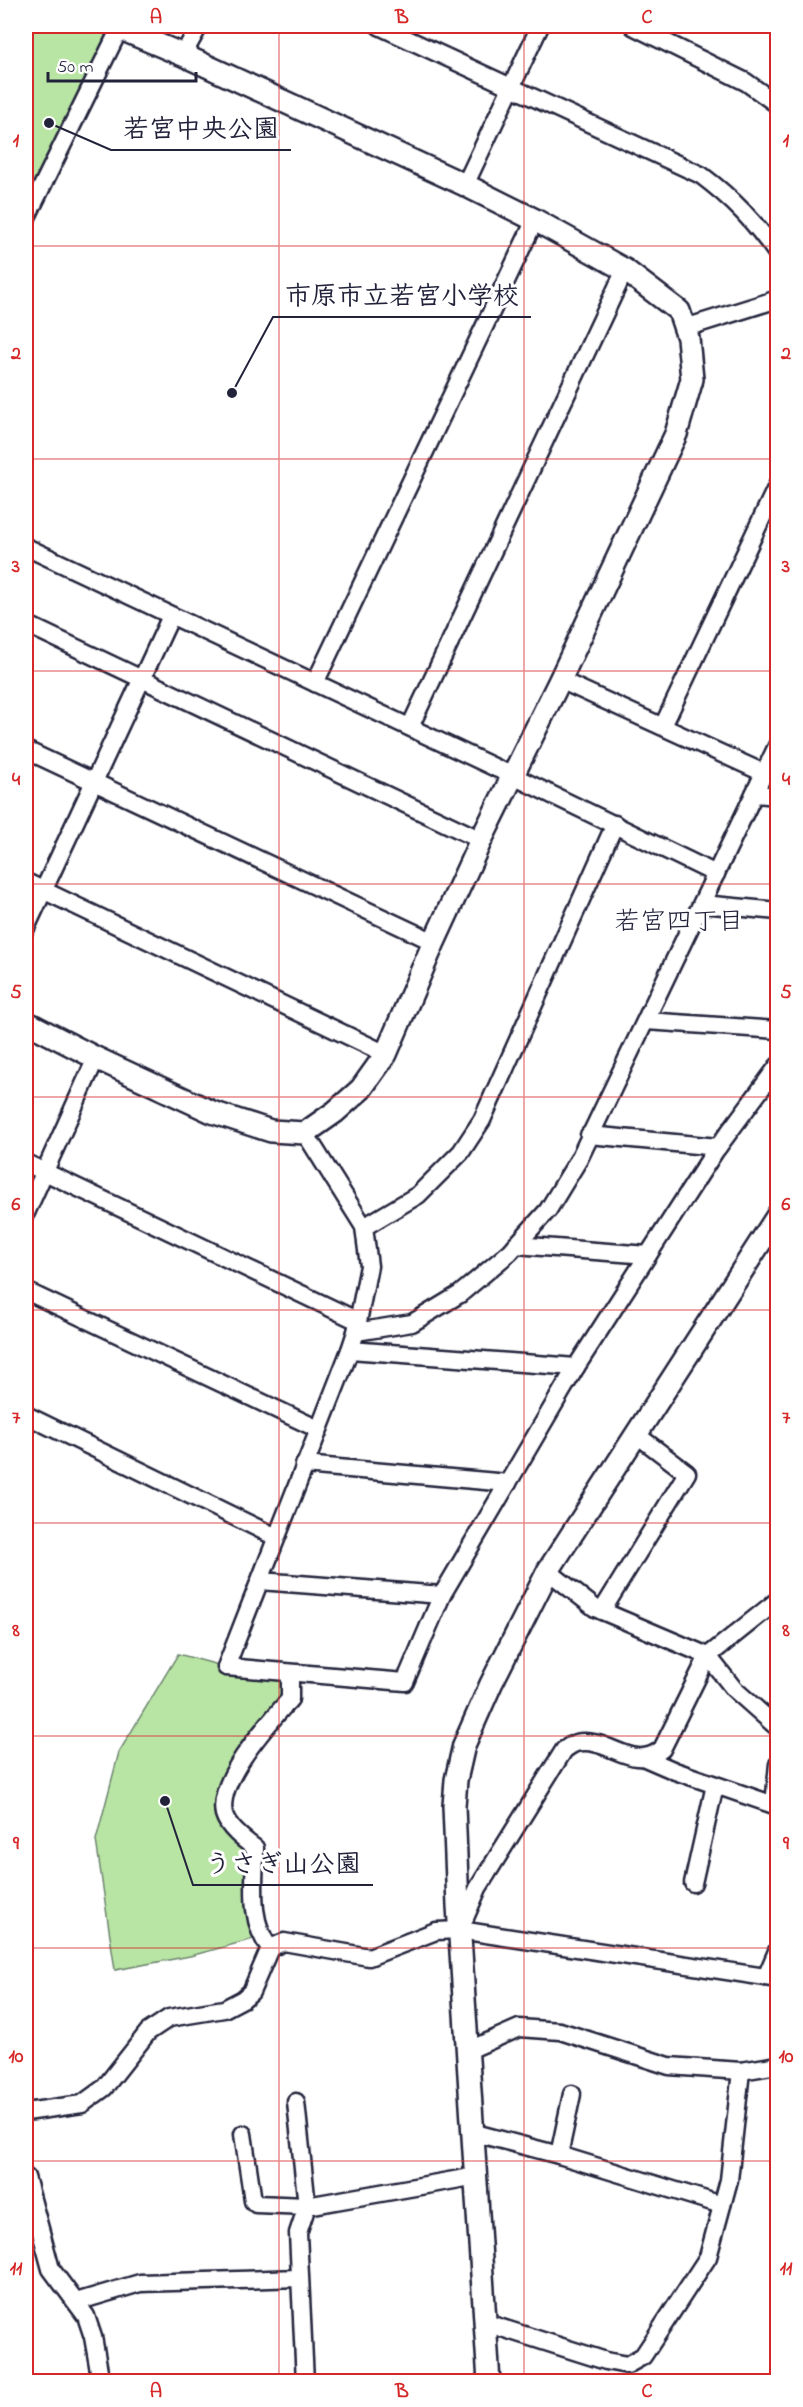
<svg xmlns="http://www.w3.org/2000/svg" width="803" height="2407" font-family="'Indie Flower','Klee One',sans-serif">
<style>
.green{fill:#b8e5a3;stroke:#6d846f;stroke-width:1.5}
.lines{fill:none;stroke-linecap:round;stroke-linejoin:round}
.minor-casing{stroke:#22223b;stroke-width:21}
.tertiary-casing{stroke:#22223b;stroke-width:26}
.minor{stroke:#fff;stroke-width:16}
.tertiary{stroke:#fff;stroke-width:21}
.grid{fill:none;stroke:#d62828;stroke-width:1.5;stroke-opacity:0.55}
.labels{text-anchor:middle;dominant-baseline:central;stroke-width:6;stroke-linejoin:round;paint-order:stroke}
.neighbourhood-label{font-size:26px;fill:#22223b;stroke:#fff}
.leader{fill:none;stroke:#22223b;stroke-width:2}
.callout-dot{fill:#22223b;stroke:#fff;stroke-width:2}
.callout-label{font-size:26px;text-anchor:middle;font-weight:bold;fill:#22223b;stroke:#fff;stroke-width:6;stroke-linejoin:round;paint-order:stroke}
.neatline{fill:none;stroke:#d62828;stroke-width:2}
.grid-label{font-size:20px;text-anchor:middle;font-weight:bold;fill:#d62828}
</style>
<rect width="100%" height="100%" fill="#fff"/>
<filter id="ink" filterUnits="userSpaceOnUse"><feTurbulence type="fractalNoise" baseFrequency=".0167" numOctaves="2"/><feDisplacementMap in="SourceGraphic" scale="12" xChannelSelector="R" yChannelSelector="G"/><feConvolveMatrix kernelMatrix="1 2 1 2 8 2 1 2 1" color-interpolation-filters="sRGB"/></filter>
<g filter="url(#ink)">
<g class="green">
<path d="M 26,26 L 114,26 L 26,219 Z"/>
<path d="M 178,1654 L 226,1667 L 290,1673 L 290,1699 L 225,1789 L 224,1814 L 255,1848 L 261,1937 L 190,1956 L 115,1970 L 96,1840 L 119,1752 Z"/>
</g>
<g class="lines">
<defs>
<g id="minor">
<path d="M 379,26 L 701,175 C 733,199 755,222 778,255"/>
<path d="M 633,26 L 746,82 L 778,105"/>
<path d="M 183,55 L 199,26"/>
<path d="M 465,185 L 540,26"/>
<path d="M 26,219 L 120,28"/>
<path d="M 685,328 L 778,299"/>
<path d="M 26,547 L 513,776 L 716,874"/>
<path d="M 26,624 L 481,840"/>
<path d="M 560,680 L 764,773"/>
<path d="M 315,683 L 535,220"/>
<path d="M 663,726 L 778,484"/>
<path d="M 410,727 L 625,270"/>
<path d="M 26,750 L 434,942"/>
<path d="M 754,794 L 778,796"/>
<path d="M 26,882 L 386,1054"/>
<path d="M 702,904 L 778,911"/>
<path d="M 26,928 L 171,616"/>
<path d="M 646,1021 L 778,1030"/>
<path d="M 305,1133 L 364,1227 L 369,1266 L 356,1332 L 350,1350 L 226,1667 L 405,1682 L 442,1595 L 576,1367 L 715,1151 L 778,1066"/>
<path d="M 589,1135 L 718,1147"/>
<path d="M 26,1163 L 358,1321"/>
<path d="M 26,1213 L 96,1058"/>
<path d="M 364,1227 L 418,1195 L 461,1152 L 482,1120 L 615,824"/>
<path d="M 516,1245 L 648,1255"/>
<path d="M 26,1291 L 318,1429"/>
<path d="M 356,1332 L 412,1323 L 460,1294 L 510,1252 L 548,1210 L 579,1159 L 778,744"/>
<path d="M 350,1350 L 576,1367"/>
<path d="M 26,1415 L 276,1537"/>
<path d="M 304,1465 L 508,1483"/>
<path d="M 548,1571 L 595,1608 L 708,1656 L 734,1689 L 778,1728"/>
<path d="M 260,1581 L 442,1595"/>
<path d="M 602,1611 L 687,1473 L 637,1435"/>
<path d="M 645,1758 L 675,1771 L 774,1805 L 778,1764"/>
<path d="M 693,1883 L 715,1785"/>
<path d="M 461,1927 L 478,1888 L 564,1750 C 567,1748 572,1744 576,1743 C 609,1736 632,1773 662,1749 L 708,1656 L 778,1600"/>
<path d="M 270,1948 C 248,1921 255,1881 255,1848 C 244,1840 228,1828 224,1814 C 216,1780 269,1723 290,1699 L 290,1673"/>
<path d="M 766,1977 L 778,1949"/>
<path d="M 469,2050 L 519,2028 L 560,2031 L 669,2066 L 741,2071 L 778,2065"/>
<path d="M 26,2112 L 82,2104 L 104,2088 L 148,2032 L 169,2018 L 224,2009 L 243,1999 L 251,1992 L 270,1948 L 284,1942 L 369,1957 L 436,1931 L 460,1930 L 778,1979"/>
<path d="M 475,2133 L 559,2155 L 722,2205"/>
<path d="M 243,2134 L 253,2201 L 256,2204 L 307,2206 L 296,2102"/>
<path d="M 559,2155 L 572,2094"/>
<path d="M 26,2177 L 51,2269 L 86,2316 L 93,2337 L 101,2382"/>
<path d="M 76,2302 L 140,2283 L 299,2278"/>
<path d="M 486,2323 L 606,2361 L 627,2365 L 643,2356 L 708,2257 L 729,2180 L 741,2071"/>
<path d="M 305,2382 L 298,2233 L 307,2206 L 477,2176"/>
</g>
<g id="tertiary">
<path d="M 26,1022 L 96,1058 L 212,1112 L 271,1131 L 305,1133 L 335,1112 L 361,1089 L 386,1054 L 434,942 L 481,840 L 560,680 L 676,434 L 692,379 L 688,338 L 679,311 L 625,270 L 535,220 L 465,185 L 183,55 L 114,26"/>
<path d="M 489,2382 L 458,1906 L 454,1806 L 456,1780 L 464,1745 L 491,1684 L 548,1571 L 778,1215"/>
</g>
</defs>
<use href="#minor" class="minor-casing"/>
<use href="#tertiary" class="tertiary-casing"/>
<use href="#minor" class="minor"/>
<use href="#tertiary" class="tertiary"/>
</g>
</g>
<path class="grid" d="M 279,26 L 279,2382M 524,26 L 524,2382M 26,246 L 778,246M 26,459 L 778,459M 26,671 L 778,671M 26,884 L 778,884M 26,1097 L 778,1097M 26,1310 L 778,1310M 26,1523 L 778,1523M 26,1736 L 778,1736M 26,1948 L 778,1948M 26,2161 L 778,2161"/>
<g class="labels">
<g class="neighbourhood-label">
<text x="679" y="923">若宮四丁目</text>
</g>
</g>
<path class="leader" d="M49 123L111 150H291M232 393L273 317H531M165 1801L193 1885H373"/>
<g class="callout-dot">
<circle cx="49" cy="123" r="6"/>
<circle cx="232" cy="393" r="6"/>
<circle cx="165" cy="1801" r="6"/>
</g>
<g class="callout-label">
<text x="201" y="137">若宮中央公園</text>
<text x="402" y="304">市原市立若宮小学校</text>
<text x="283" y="1872">うさぎ山公園</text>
</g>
<rect width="803" height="2407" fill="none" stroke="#fff" stroke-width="66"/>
<path d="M48 72v9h148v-9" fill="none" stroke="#22223b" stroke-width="3"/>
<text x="57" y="72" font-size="18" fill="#22223b" stroke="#ffffff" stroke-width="4.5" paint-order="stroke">50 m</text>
<rect x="33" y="33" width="737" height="2341" class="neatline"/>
<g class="grid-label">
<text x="156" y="23">A</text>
<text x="402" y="23">B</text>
<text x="647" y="23">C</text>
<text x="16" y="146">1</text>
<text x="786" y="146">1</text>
<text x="16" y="359">2</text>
<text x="786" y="359">2</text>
<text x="16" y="572">3</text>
<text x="786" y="572">3</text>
<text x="16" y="785">4</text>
<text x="786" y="785">4</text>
<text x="16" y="998">5</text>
<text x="786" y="998">5</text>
<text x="16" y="1210">6</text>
<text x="786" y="1210">6</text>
<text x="16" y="1423">7</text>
<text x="786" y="1423">7</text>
<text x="16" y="1636">8</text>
<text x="786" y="1636">8</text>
<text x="16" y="1849">9</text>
<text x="786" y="1849">9</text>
<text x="16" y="2062">10</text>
<text x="786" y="2062">10</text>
<text x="16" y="2274">11</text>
<text x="786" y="2274">11</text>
<text x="156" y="2397">A</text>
<text x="402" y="2397">B</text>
<text x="647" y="2397">C</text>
</g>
</svg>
